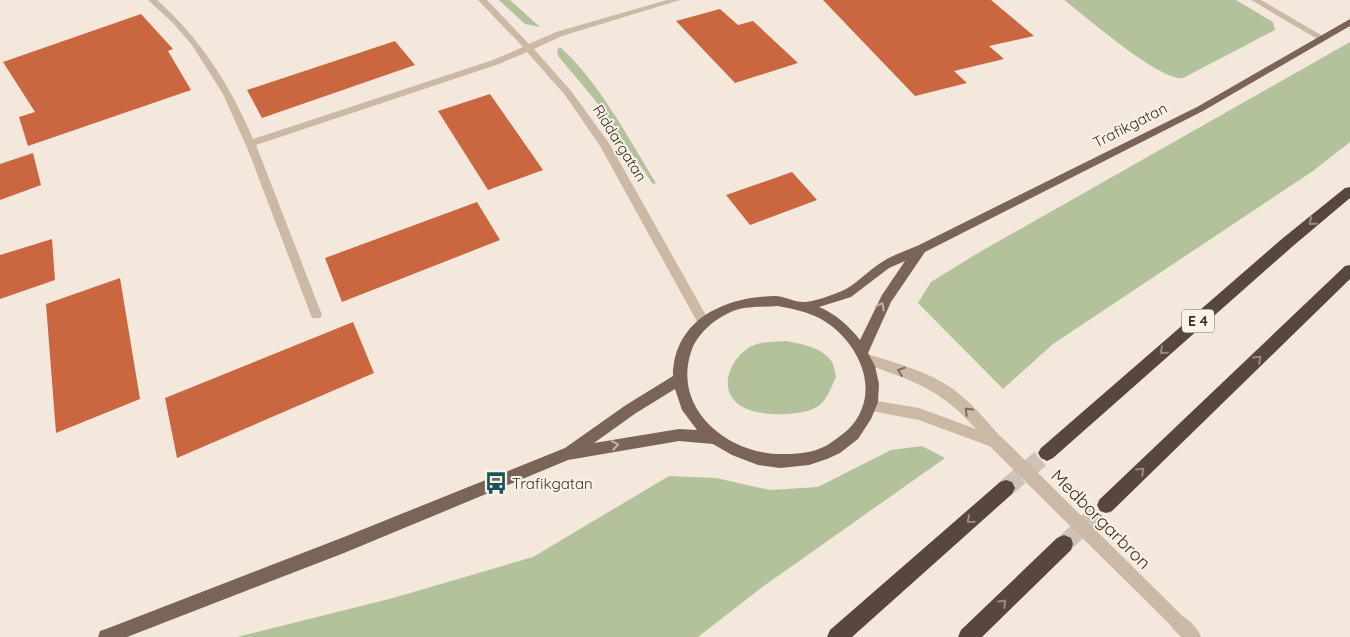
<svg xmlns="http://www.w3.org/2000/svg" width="1350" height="637" font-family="Quicksand,sans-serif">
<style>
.green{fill:#b3c29a}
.building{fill:#cb6740}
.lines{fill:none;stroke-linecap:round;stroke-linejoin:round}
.highway-tunnel{stroke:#cdc3b7;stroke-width:18;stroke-dasharray:18 9;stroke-linecap:butt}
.minor{fill:#cbb9a6;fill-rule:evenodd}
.major{fill:#7a6458;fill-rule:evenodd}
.highway{fill:#58473e;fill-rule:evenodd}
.minor-bridge{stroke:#cbb9a6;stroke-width:15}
.oneway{stroke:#998b82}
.oneway2{stroke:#c0b2a7}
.oneway3{stroke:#7a6c60}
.labels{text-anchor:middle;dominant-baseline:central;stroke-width:4;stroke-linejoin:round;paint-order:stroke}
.shield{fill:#faf2e7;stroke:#726861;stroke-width:1}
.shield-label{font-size:14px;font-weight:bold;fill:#372d27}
.street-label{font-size:15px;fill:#372d27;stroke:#faf2e7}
.poi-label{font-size:15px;fill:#372d27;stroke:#faf2e7;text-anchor:start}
.near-street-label{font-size:18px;fill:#372d27;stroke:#faf2e7}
</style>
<rect width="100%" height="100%" fill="#f3e8db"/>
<g class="green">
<path d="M 499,0 L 510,0 L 540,27 L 525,24 Z"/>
<path d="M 1064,0 L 1236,0 L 1273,22 L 1275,30 L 1183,78 C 1161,82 1085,16 1064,0 Z"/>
<path d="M 1350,42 L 1350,142 L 1313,171 L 1053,344 L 1003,389 L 918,303 L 931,282 L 978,253 Z"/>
<path d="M 560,47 C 600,83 628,138 656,183 L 653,184 L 595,100 L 558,56 L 557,50 Z"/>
<path d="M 786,341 C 802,344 822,347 832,362 C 834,366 835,373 836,377 C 831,388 826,403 815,408 C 797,417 752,417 737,403 C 717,386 733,355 752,346 C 763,341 774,342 786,341 Z"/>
<path d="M 922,446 L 945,458 L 761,588 L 698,637 L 237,637 L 393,598 L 533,557 L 669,476 L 716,478 L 770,490 L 818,487 L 891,450 Z"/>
</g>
<g class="building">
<path d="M 823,0 L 991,0 L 1034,36 L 989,46 L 1004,59 L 954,71 L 967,83 L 915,96 Z"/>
<path d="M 720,9 L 738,25 L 753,21 L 798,63 L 735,83 L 676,21 Z"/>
<path d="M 141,14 L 173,49 L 168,51 L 191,90 L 28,146 L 19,117 L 35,112 L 3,62 Z"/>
<path d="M 395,41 L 415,65 L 262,118 L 247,90 Z"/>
<path d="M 490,94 L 543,170 L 488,190 L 438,111 Z"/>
<path d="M 33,153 L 41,185 L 0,200 L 0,164 Z"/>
<path d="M 792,172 L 817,200 L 750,225 L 726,195 Z"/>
<path d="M 477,202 L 500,240 L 342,302 L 325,258 Z"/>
<path d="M 52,239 L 55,280 L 0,299 L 0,255 Z"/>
<path d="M 120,278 L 140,399 L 56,433 L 46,304 Z"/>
<path d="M 353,322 L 374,373 L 177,458 L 165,398 Z"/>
</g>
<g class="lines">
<g class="highway-tunnel">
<path d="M 1006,488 L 1047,453"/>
<path d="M 1064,544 L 1106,505"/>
</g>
<g class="minor">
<path d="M 148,0 L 157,0 C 201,39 230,85 253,139 L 493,60 L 523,47 L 478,0 L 487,0 L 529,44 L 556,32 L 667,0 L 680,0 L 562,36 L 534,49 L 571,91 L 609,143 L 708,319 L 710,323 L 708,327 L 700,327 L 600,146 L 565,95 L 527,52 L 499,64 L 256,145 L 322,315 L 320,318 L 312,318 L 248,150 L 223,94 L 192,45 L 172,22 Z"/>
<path d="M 1251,0 L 1261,0 L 1326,38 L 1319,40 Z"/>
<path d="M 867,354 C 896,363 928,371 953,389 C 972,403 987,421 1002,439 L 1004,443 L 1002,447 L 997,449 L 919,420 L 866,410 L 864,406 L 866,402 L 871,400 L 919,408 L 976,429 C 941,389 912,380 862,363 L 860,359 L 862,355 Z"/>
<path d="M 1178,614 C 1188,618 1197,627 1201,637 L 1181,637 L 1172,628 L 1170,622 L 1172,616 Z"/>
</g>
<path class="major" d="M 1350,19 L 1350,26 L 1203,111 L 925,252 L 891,302 L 868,353 L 875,366 L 879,384 L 878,402 L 871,419 L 858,439 L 840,453 L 827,459 L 809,465 L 780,468 L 758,465 L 732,455 L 713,444 L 679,441 L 568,460 L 344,553 L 127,637 L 98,637 L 100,631 L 106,629 L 344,537 L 565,448 L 626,405 L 673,376 C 674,319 725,297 775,296 C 785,296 796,303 805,302 C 816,301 832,295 842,291 C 855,285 867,272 879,264 C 890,256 905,251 917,246 L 1197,107 ZM 905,261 L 882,295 L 860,340 C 849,326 836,314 819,307 L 851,297 L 889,268 ZM 778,306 C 793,309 808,312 821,319 C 853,337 878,380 859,415 C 853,427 842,435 832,442 C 818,452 802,454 785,454 C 729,456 670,409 692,349 C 699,332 716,318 733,311 C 747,306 763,307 778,306 ZM 675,389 L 682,410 L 697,430 L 679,429 L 594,443 L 636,413 Z"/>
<g class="highway">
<path d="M 1350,187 L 1350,198 L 1293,246 L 1053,458 L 1047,461 L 1041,458 L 1038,453 L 1041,448 L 1283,238 L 1345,188 Z"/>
<path d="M 1350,265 L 1350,279 L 1112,511 L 1106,513 L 1100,511 L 1097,505 L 1100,499 L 1345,266 Z"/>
<path d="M 1006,480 L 1012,482 L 1015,488 L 1012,494 L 852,637 L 827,637 L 830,630 L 1000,482 Z"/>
<path d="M 1064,535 L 1071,538 L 1073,544 L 1071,550 L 982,637 L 958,637 L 961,630 L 1057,538 Z"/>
</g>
<path class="minor-bridge" d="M 997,443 L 1178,622"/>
</g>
<defs><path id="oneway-chevron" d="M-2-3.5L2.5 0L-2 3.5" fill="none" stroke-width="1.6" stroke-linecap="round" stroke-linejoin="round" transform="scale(1.25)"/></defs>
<g class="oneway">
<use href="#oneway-chevron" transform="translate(1312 222) rotate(141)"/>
<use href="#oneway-chevron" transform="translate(1163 351) rotate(139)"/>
<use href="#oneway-chevron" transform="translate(1258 359) rotate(-44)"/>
<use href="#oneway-chevron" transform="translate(1141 471) rotate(-44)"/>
<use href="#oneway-chevron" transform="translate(970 520) rotate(139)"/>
<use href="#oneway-chevron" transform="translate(1003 603) rotate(-44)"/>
</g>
<g class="oneway2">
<use href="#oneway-chevron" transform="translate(881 306) rotate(-62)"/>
<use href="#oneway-chevron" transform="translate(615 445) rotate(-10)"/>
</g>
<g class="oneway3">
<use href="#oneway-chevron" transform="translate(901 371) rotate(-160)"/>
<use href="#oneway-chevron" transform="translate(968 411) rotate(-136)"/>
</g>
<defs>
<symbol id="bus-bare" viewBox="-9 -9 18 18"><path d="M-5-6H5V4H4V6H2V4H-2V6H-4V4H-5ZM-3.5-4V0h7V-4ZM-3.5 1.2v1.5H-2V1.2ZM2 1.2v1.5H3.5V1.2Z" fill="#1b545a" stroke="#faf2e7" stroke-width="2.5" paint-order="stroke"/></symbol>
</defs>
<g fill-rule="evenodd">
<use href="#bus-bare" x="480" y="467" width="32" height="32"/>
</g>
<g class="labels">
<rect class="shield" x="1182" y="309.5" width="32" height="23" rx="4"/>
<g class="shield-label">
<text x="1198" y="321">E 4</text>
</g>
<g class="street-label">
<text transform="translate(1130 125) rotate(-27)">Trafikgatan</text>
<text transform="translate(620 143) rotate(58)">Riddargatan</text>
</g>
<g class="poi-label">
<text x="512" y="483">Trafikgatan</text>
</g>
<g class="near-street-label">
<text transform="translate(1101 519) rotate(45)">Medborgarbron</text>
</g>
</g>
</svg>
